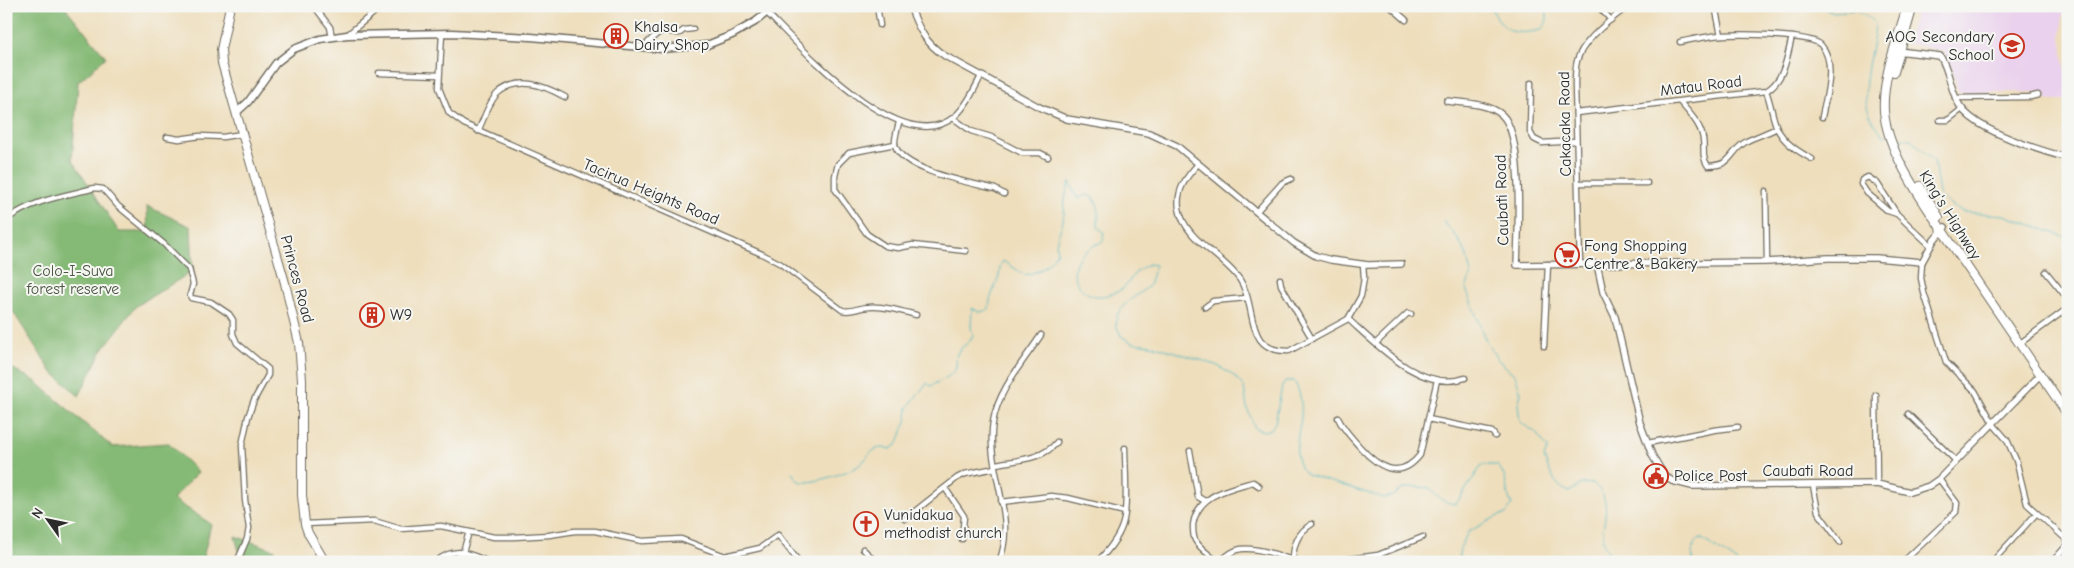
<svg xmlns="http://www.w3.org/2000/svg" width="2074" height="568" font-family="'Comic Neue',sans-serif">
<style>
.built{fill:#ead1ed}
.forest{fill:#85ba76;stroke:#587250}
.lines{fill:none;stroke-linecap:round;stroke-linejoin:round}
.stream{stroke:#48b6c2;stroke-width:1}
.minor-casing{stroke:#6f6a5e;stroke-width:7}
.tertiary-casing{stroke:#6f6a5e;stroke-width:8}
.secondary-casing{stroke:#6f6a5e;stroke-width:9}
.primary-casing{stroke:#6f6a5e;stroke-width:10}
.trunk-casing{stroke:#6f6a5e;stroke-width:10}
.minor{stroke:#fff;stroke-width:4.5}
.tertiary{stroke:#fff;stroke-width:5.5}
.secondary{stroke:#fff;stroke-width:6}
.primary{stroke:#fff;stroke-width:8}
.trunk{stroke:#fff;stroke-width:8}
.labels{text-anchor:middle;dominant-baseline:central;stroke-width:4;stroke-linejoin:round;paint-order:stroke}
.poi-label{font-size:16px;fill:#2b2b2b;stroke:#f6f6f2;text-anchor:start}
.street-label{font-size:16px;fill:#2b2b2b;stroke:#f6f6f2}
.park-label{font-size:16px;fill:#4a5743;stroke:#f6f6f2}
</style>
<rect width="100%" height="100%" fill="#f6f6f2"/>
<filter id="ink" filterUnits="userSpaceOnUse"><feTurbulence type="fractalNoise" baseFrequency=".02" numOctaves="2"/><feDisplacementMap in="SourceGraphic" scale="10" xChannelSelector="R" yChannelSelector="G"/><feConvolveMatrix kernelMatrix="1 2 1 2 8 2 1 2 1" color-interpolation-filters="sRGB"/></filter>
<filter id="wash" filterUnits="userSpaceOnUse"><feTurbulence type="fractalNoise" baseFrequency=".0096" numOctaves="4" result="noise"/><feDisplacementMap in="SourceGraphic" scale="20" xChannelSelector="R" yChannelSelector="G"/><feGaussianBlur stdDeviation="1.12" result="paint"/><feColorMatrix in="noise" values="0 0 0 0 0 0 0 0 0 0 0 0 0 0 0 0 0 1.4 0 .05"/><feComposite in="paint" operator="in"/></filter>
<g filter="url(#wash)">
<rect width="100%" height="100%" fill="#eedebc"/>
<path class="built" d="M 1918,6 L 1956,6 L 1964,9 L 2063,10 L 2061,38 L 2068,87 L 2068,100 L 2047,100 L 2045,92 L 1958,92 L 1952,68 L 1944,52 L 1918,45 L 1906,44 Z"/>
<g class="forest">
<path d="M 6,6 L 64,6 L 106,57 L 78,82 L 72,159 L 119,232 L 148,232 L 147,206 L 191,227 L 193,271 L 136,306 L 102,350 L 79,396 L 51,371 L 10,307 L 6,306 Z"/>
<path d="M 6,365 L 35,381 L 112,447 L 169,443 L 198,472 L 173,499 L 211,524 L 202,562 L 6,562 Z"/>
<path d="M 235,536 L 275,550 L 287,562 L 242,562 Z"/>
</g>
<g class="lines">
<g class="stream">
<path d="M 1490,6 C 1504,32 1512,36 1541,30 C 1548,22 1549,16 1544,6"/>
<path d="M 1817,6 L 1834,12 L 1856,10 L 1867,16 L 1875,23 C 1874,53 1856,91 1872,119 C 1875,125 1880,130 1883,135 L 1887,136"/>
<path d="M 1893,137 L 1911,139 L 1934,161 L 1939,194 L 1950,205 L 1963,212 L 2004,215 L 2068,238"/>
<path d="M 1443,221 L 1456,236 L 1466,253 L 1471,274 L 1466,289 L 1485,339 L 1498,360 L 1515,375 L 1521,393 L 1518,404 L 1520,422 L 1535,432 L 1548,448 L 1544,457 C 1550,472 1553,485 1569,492 L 1582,484 L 1593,483 C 1621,508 1591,530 1609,553 C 1611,556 1615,559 1617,562"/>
<path d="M 792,472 L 796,479 C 798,480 800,482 803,482 C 811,484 852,471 858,466 C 872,455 870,445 890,449 L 897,445 L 907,419 L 908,407 L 927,383 L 931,386 C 938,381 953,377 956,367 C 957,362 955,358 958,352 C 963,344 969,346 973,335 L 971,328 L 972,308 L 979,312 L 989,310 C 988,294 1001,282 1000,266 L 1003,261 L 1025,275 C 1040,272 1048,266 1057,252 C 1054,240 1060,233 1063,221 C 1065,207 1064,195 1070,182 L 1075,194 L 1079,199 L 1085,195 L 1093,197 L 1098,206 L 1098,227 L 1104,232 L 1103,241 C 1093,246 1080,253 1076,263 C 1070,277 1080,293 1095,296 C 1100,297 1109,295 1114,293 C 1128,288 1127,282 1136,272 C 1140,269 1145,266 1149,264 L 1155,265 L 1149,286 L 1125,304 L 1117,315 L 1116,325 L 1121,336 L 1133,343 L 1152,345 L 1201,360 L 1218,366 L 1234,376 L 1244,387 L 1247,408 L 1255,428 L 1263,431 L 1270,430 L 1275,423 L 1282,386 L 1285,381 L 1294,381 C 1313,413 1288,441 1300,467 C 1301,470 1305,473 1308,475 L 1384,498 L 1393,496 C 1402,486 1416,486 1429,488 C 1437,497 1443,503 1456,504 L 1482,465 L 1497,465 C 1510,478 1503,490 1512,504 L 1506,514 L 1498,516 L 1468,532 L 1460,548 L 1458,562"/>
<path d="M 1536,562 L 1546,557 L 1556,562"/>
<path d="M 1694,562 C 1691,553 1692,548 1697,540 L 1702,539 L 1737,562"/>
</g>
</g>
</g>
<g filter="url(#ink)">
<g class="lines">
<defs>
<g id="minor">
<path d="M 314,6 L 330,27 L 332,37"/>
<path d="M 877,6 L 880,25"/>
<path d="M 1390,6 L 1406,20"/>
<path d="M 1598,6 L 1611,20"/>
<path d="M 1715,6 L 1721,35"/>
<path d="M 767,13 C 801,47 901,160 954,117 C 966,107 974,90 981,76"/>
<path d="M 442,33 L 439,88 L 449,113 L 464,124 L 762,254 L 781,264 L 842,310 C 851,313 859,307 869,307 C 885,306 901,311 916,315"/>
<path d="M 347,35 L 382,6"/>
<path d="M 1680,42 C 1694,39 1708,36 1722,35 C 1738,34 1811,34 1821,45 C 1837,63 1826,96 1822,117"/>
<path d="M 644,46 C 650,42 656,32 663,31 C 668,31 675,33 680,33 L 684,30 L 693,29"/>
<path d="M 379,73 L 439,75"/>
<path d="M 1531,83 L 1530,132 L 1534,139 L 1542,143 L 1576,141"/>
<path d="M 1766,91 C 1771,103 1772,117 1777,128 C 1784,143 1799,152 1812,159"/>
<path d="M 1955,98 L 2030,97 L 2038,95"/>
<path d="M 1680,102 C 1689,113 1701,124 1703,139 C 1705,150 1701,156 1708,166 C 1735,165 1728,152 1747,141 C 1757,136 1767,133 1777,128"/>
<path d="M 1576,113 L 1766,91 C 1785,80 1787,56 1792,37"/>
<path d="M 953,118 L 971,131 L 991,137 L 1022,153 L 1040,153 L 1048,157"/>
<path d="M 1940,120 L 1948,120 L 1962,109"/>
<path d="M 899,122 C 898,128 894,138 895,145 C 902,171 972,183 995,189 L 1004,194"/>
<path d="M 478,131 C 484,119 489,101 498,93 C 519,75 545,86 565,97"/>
<path d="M 167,137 L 179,139 L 200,136 L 223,137 L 242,134"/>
<path d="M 895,144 L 849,153 L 838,164 L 835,176 L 835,189 L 867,234 L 885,246 L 898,248 L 913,245 L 966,251"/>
<path d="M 1198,164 C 1187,176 1176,190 1179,208 C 1184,240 1223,255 1240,280 C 1258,307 1243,352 1289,351 L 1348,319 L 1361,296 L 1364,278 L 1363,264"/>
<path d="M 1578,183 L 1647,183"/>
<path d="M 1766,191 L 1767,262"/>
<path d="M 1257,211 L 1282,183 L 1291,179"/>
<path d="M 1897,214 L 1877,183 L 1868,177 L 1862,180 L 1861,184 L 1867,193 L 1888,211 L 1897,214 L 1931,246"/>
<path d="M 6,220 C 32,200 64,196 95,188 L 103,189 L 118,206 L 164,244 L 189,269 L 193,284 L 190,295 L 191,298 L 211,302 L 229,314 L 233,320 L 233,334 L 237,343 L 268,369 L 268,375 L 254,400 L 248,417 L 242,445 L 245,500 L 249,528 L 247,539 L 237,562"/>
<path d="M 1922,262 L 1921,278 L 1924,293 L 1946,362 L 1975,391 L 1994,425 L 2007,440 L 2016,460 L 2027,504 L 2068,541"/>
<path d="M 1580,264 L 1575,86 C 1575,78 1575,69 1577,61 C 1582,41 1612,18 1629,6"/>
<path d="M 2046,272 L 2068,299"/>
<path d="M 1280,279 L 1281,285 L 1312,339"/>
<path d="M 1205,307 L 1213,301 L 1247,298"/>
<path d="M 1348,319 C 1377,345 1422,393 1465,378"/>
<path d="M 1376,343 L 1408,313 L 1411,314"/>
<path d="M 2019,344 L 2068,308"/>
<path d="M 1544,346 L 1548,264"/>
<path d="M 1876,395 L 1877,484"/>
<path d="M 1908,414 L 1956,461"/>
<path d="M 1338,418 C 1343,429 1351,437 1359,446 C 1377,466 1399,482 1420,455 L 1437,380"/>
<path d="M 1428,419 L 1492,432 L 1495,436"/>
<path d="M 1648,443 L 1714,430 L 1738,427"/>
<path d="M 1190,451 L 1198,497 L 1205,501"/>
<path d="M 995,464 C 1016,460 1043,460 1057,442"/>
<path d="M 1813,485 L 1818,512 L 1840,542"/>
<path d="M 945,488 L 964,516 L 962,539"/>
<path d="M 1001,502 L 1051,496 L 1068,498 L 1125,512"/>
<path d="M 905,519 L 957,478 L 965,474 L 995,468"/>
<path d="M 305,524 L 374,521 L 401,529 L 441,526 L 494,537 L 514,537 L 549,535 L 575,531 L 595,531 L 642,541 L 681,539 L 725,556 L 760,548 L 778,535 L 799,562"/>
<path d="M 863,549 L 876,562"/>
<path d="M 463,552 L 469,532"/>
<path d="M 1293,560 C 1293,545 1298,532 1312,524"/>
<path d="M 436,562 C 455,545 469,554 489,562"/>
<path d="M 999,562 C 1018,516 985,469 993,422 C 998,390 1024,361 1041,335"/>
<path d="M 1097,562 C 1109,550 1121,535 1124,519 C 1128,500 1125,467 1125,448"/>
<path d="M 1218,562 C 1210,555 1200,549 1195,540 C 1193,536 1193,530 1193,525 C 1197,495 1228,489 1253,482 L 1259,486"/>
<path d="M 1220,562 C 1226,556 1233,550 1241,549 C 1258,547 1281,556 1297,562"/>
<path d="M 1326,562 L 1378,555 L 1423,537"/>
<path d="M 1903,562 L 1956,512 L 1957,503 L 1939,479"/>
<path d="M 1992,562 L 2036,514"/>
<path d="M 2052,562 L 2068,544"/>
</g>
<g id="tertiary">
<path d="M 910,6 C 918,28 925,43 945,56 L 1039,107 L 1067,119 L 1149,133 L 1177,146 L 1294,243 L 1316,256 L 1331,260 L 1368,265 L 1401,264"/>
<path d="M 1898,51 L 1940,56 C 1950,71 1950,91 1960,106 C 1977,132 2039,150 2068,158"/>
<path d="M 1447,101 C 1463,103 1489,103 1502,115 C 1524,135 1518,234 1517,265 L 1767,262 L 1828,258 L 1876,258 L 1922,262 L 1934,240 L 1945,227"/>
<path d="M 1597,264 L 1603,292 L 1615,317 L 1640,423 L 1652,455 L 1664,475 L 1672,481 L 1692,486 L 1877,484 L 1910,492 L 1929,486 L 1939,479 L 2040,375"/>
</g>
<path id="secondary" d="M 236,113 L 248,102 L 276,63 L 294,49 L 320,39 L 347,35 L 452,33 L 531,37 L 662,49 L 707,45 L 732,35 L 755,22 L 775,6"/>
<path id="primary" d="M 230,6 L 221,50 L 222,63 L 285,283 L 299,343 L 302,380 L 302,495 L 305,524 L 308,533 L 325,562"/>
<g id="trunk">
<path d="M 1907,6 C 1898,39 1882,76 1884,111 C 1887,151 1920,197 1942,230 L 2068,415"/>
<path d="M 1894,72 L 1913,6"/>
<path d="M 1920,186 L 1939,217"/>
</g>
</defs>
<use href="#minor" class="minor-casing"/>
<use href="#tertiary" class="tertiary-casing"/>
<use href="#secondary" class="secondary-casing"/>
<use href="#primary" class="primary-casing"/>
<use href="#trunk" class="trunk-casing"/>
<use href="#minor" class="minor"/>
<use href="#tertiary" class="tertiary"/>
<use href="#secondary" class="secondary"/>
<use href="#primary" class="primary"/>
<use href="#trunk" class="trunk"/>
</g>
</g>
<defs>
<symbol id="building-ring" viewBox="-11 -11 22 22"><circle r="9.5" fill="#f6f6f2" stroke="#c8321e" stroke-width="1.5"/><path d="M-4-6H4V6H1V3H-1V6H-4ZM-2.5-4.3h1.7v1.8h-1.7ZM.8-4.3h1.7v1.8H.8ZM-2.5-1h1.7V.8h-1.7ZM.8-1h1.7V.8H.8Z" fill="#c8321e"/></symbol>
<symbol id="university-ring" viewBox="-11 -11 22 22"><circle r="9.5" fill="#f6f6f2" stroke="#c8321e" stroke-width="1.5"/><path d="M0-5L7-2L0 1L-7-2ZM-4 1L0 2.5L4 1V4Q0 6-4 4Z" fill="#c8321e"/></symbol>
<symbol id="supermarket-ring" viewBox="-11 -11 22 22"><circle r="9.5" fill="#f6f6f2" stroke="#c8321e" stroke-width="1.5"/><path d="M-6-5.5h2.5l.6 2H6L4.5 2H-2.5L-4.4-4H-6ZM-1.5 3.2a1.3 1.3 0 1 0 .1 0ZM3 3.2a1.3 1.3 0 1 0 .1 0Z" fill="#c8321e"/></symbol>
<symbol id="civic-ring" viewBox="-11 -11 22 22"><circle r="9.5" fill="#f6f6f2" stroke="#c8321e" stroke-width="1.5"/><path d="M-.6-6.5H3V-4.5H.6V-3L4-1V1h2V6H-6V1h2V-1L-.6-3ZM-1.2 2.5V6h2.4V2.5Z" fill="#c8321e"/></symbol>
<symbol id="church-ring" viewBox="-11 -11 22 22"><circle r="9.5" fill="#f6f6f2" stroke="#c8321e" stroke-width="1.5"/><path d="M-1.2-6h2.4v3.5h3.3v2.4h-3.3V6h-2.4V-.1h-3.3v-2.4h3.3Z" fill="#c8321e"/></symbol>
</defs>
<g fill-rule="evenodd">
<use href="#building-ring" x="602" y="22" width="28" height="28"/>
<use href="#university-ring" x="1998" y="32" width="28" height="28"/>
<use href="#supermarket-ring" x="1553" y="241" width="28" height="28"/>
<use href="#building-ring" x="358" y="301" width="28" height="28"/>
<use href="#civic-ring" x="1642" y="462" width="28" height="28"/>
<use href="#church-ring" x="852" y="510" width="28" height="28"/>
</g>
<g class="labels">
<g class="poi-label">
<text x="634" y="27">Khalsa<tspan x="634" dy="18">Dairy Shop</tspan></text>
<text x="1994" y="37" text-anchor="end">AOG Secondary<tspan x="1994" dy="18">School</tspan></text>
<text x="1584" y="246">Fong Shopping<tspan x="1584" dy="18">Centre &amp; Bakery</tspan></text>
<text x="390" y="315">W9</text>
<text x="1674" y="476">Police Post</text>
<text x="884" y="515">Vunidakua<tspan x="884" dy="18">methodist church</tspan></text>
</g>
<g class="street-label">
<text transform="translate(1701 86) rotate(-7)">Matau Road</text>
<text transform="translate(1565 124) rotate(-91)">Cakacaka Road</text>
<text transform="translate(651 192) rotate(23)">Tacirua Heights Road</text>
<text transform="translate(1502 200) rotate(-92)">Caubati Road</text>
<text transform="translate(1950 215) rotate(58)">King's Highway</text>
<text transform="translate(297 279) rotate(75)">Princes Road</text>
<text x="1808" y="471">Caubati Road</text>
</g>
<g class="park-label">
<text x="73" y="271">Colo-I-Suva<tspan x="73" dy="18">forest reserve</tspan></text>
</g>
</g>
<rect width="2074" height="568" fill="none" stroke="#f6f6f2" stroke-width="25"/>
<g transform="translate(48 520) rotate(303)" stroke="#f6f6f2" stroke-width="4" paint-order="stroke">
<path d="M0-4L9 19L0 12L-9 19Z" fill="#2b2b2b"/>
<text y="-8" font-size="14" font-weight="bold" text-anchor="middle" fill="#2b2b2b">N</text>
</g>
</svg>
